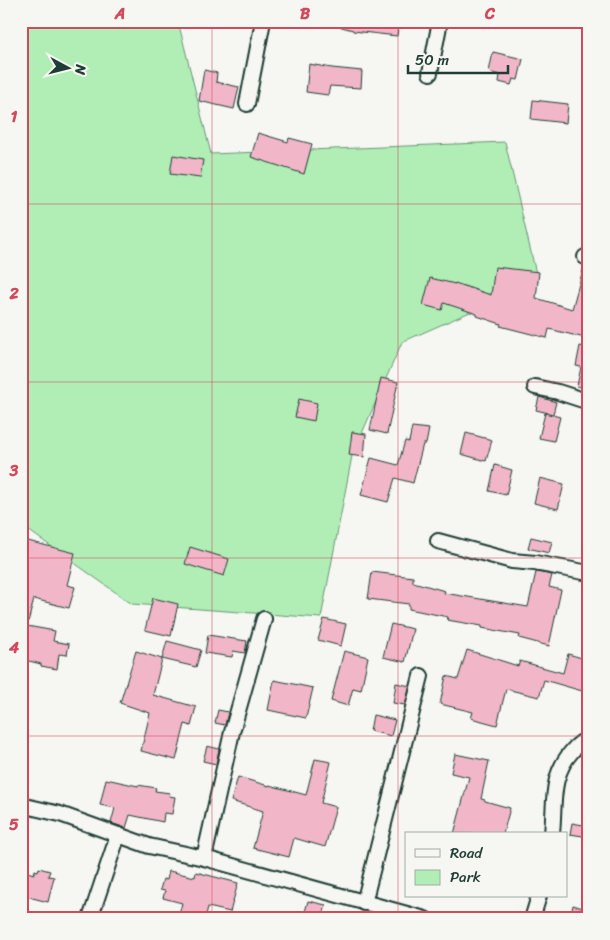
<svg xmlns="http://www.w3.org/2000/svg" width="610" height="940" font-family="Sriracha,sans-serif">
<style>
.green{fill:#b1eeb5;stroke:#689674}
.building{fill:#f1b7c8;stroke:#1f3d34}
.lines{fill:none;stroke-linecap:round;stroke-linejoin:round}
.minor-casing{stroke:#1f3d34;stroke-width:18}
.minor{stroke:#f6f6f2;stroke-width:14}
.grid{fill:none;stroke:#d1495b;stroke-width:1;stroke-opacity:0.55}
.neatline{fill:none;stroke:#d1495b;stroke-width:2}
.grid-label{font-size:16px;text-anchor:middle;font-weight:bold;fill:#d1495b}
</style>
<rect width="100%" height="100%" fill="#f6f6f2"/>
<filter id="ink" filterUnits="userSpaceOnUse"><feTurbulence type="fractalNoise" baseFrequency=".02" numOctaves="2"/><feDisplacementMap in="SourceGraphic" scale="10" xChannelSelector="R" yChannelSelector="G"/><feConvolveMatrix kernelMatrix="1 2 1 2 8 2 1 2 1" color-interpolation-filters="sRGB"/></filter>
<g filter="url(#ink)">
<path class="green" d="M 21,21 L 178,21 L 211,154 L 505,142 L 538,282 L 402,342 L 352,456 L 321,618 L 132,604 L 21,525 Z"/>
<g class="building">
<path d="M 334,21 L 399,21 L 397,36 L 353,31 L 353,30 L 334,25 Z"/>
<path d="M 493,52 L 523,59 L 518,80 L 513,79 L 511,85 L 499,82 L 500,75 L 489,72 Z"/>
<path d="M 309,64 L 332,68 L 362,71 L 361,88 L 330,86 L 328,95 L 306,92 Z"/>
<path d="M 204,70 L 217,73 L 216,82 L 239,87 L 234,109 L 199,101 Z"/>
<path d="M 533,100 L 568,104 L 566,123 L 531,119 Z"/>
<path d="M 258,133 L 288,142 L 289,138 L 312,144 L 304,174 L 251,157 Z"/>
<path d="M 173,155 L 203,160 L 200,178 L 170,174 Z"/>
<path d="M 584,266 L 589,266 L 589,339 L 549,329 L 547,338 L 500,326 L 501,324 L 477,316 L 477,314 L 444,303 L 442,310 L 423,305 L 430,278 L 455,284 L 455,283 L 491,295 L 495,267 L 539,272 L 536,298 L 572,309 Z"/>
<path d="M 580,346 L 589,348 L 589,389 L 577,386 L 581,367 L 576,366 Z"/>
<path d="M 381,378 L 398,382 L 387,434 L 370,430 Z"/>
<path d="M 539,397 L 556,402 L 553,414 L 536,410 Z"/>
<path d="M 299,399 L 317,403 L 314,421 L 295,417 Z"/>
<path d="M 545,413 L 560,417 L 554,441 L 539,438 Z"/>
<path d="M 412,427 L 429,429 L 426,444 L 423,444 L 413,483 L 395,478 L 388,502 L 361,495 L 371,458 L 398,465 L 405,441 L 409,442 Z"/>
<path d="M 352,432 L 366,434 L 364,457 L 349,455 Z"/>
<path d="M 466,433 L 492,440 L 486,461 L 461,454 Z"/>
<path d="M 495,465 L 512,470 L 506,495 L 489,491 Z"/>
<path d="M 540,478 L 564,484 L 558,509 L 534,503 Z"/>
<path d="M 531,537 L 552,542 L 549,553 L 528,548 Z"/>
<path d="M 24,540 L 75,553 L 67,585 L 75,587 L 69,608 L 34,599 L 27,626 L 55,631 L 53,641 L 69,644 L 67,655 L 59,654 L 57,669 L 41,666 L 41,664 L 21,659 L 21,550 Z"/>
<path d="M 190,547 L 229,559 L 224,576 L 185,564 Z"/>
<path d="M 372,572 L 413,577 L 413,582 L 445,591 L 444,593 L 528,607 L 536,572 L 552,575 L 549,587 L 561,590 L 549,646 L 519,638 L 520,635 L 482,628 L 482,626 L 447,620 L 448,617 L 409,609 L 409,604 L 368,599 Z"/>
<path d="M 153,598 L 178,604 L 171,636 L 145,630 Z"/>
<path d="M 324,619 L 346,624 L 341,646 L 318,640 Z"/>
<path d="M 391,624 L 413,629 L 405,662 L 383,657 Z"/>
<path d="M 208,635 L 247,641 L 245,653 L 233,651 L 232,657 L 205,653 Z"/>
<path d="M 167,641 L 201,650 L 196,667 L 162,659 Z"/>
<path d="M 467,650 L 518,666 L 520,661 L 563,673 L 568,654 L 589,660 L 589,693 L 544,680 L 539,697 L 506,689 L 497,725 L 471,718 L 473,712 L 440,704 L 446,676 L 458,679 Z"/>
<path d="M 136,651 L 162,659 L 153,695 L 196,707 L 191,726 L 185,724 L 176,760 L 141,751 L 150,713 L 120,703 Z"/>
<path d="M 344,651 L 368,657 L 361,690 L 353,688 L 348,706 L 331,701 Z"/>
<path d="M 274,680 L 313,688 L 306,718 L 268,710 Z"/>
<path d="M 396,683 L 410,686 L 405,705 L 393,703 Z"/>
<path d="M 218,710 L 228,712 L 225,725 L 215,723 Z"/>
<path d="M 373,715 L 395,720 L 391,736 L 370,731 Z"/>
<path d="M 207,746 L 219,749 L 216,764 L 203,761 Z"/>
<path d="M 455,754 L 489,761 L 481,799 L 485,800 L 485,801 L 510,808 L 503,834 L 454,834 L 469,777 L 451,773 Z"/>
<path d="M 315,759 L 331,762 L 321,803 L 336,807 L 325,847 L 294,838 L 289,857 L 253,848 L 263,811 L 231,801 L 238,777 L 269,786 L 269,785 L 306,795 Z"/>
<path d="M 106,779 L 138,786 L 138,785 L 156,788 L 155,791 L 170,793 L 169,796 L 175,797 L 172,814 L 164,813 L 163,822 L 130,815 L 126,828 L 111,823 L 115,808 L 100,805 Z"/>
<path d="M 572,823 L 589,826 L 589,837 L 570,834 Z"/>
<path d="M 39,868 L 50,871 L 48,876 L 54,877 L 48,902 L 21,895 L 27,872 L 34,874 L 35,870 L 38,871 Z"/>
<path d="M 169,871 L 195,877 L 196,872 L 238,883 L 230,912 L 208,907 L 205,919 L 178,919 L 182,903 L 163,898 L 165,891 L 160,890 L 163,879 L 167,880 Z"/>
<path d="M 308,901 L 326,905 L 322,919 L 303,919 Z"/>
<path d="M 573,905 L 583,908 L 580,919 L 570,919 Z"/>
</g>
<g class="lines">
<defs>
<g id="minor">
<path d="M 430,73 L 440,21"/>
<path d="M 247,104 L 263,21"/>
<path d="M 585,257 L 589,257"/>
<path d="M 535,387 L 558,392 L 589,402"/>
<path d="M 438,541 L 512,561 L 535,563 L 589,573"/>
<path d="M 21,805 L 60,814 L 149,846 L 204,858 L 425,919"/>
<path d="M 552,834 C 555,802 550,775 573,750 C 578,744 582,741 589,739"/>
<path d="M 204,858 L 232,732 L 264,619"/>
<path d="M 364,903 L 421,676"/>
<path d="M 90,919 L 118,835"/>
<path d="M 532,919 L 539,896"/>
</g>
</defs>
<use href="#minor" class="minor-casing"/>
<use href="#minor" class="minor"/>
</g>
</g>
<path class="grid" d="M 212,21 L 212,919M 398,21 L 398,919M 21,204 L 589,204M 21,382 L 589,382M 21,558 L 589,558M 21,736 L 589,736"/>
<rect width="610" height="940" fill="none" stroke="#f6f6f2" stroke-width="55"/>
<rect x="405" y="832" width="162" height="65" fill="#f6f6f2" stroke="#a0aca6"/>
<rect x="415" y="849" width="25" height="8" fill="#f6f6f2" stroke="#a0aca6"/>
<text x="450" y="858" font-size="15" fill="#1f3d34">Road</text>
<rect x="415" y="870" width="25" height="15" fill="#b1eeb5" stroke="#a0aca6"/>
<text x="450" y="882" font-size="15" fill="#1f3d34">Park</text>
<g transform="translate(68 68) rotate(97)" stroke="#f6f6f2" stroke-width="4" paint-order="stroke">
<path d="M0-4L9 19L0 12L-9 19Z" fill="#1f3d34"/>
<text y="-8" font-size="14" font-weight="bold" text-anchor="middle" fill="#1f3d34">N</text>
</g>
<path d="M408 65v8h100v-8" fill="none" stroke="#1f3d34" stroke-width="2.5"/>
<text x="415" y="65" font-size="15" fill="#1f3d34" stroke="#f6f6f2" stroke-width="4" paint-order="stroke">50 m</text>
<rect x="28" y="28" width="554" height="884" class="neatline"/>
<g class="grid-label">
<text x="120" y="19">A</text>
<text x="305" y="19">B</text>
<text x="490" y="19">C</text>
<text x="14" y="122">1</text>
<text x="14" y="299">2</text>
<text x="14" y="476">3</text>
<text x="14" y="653">4</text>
<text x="14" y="830">5</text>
</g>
</svg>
